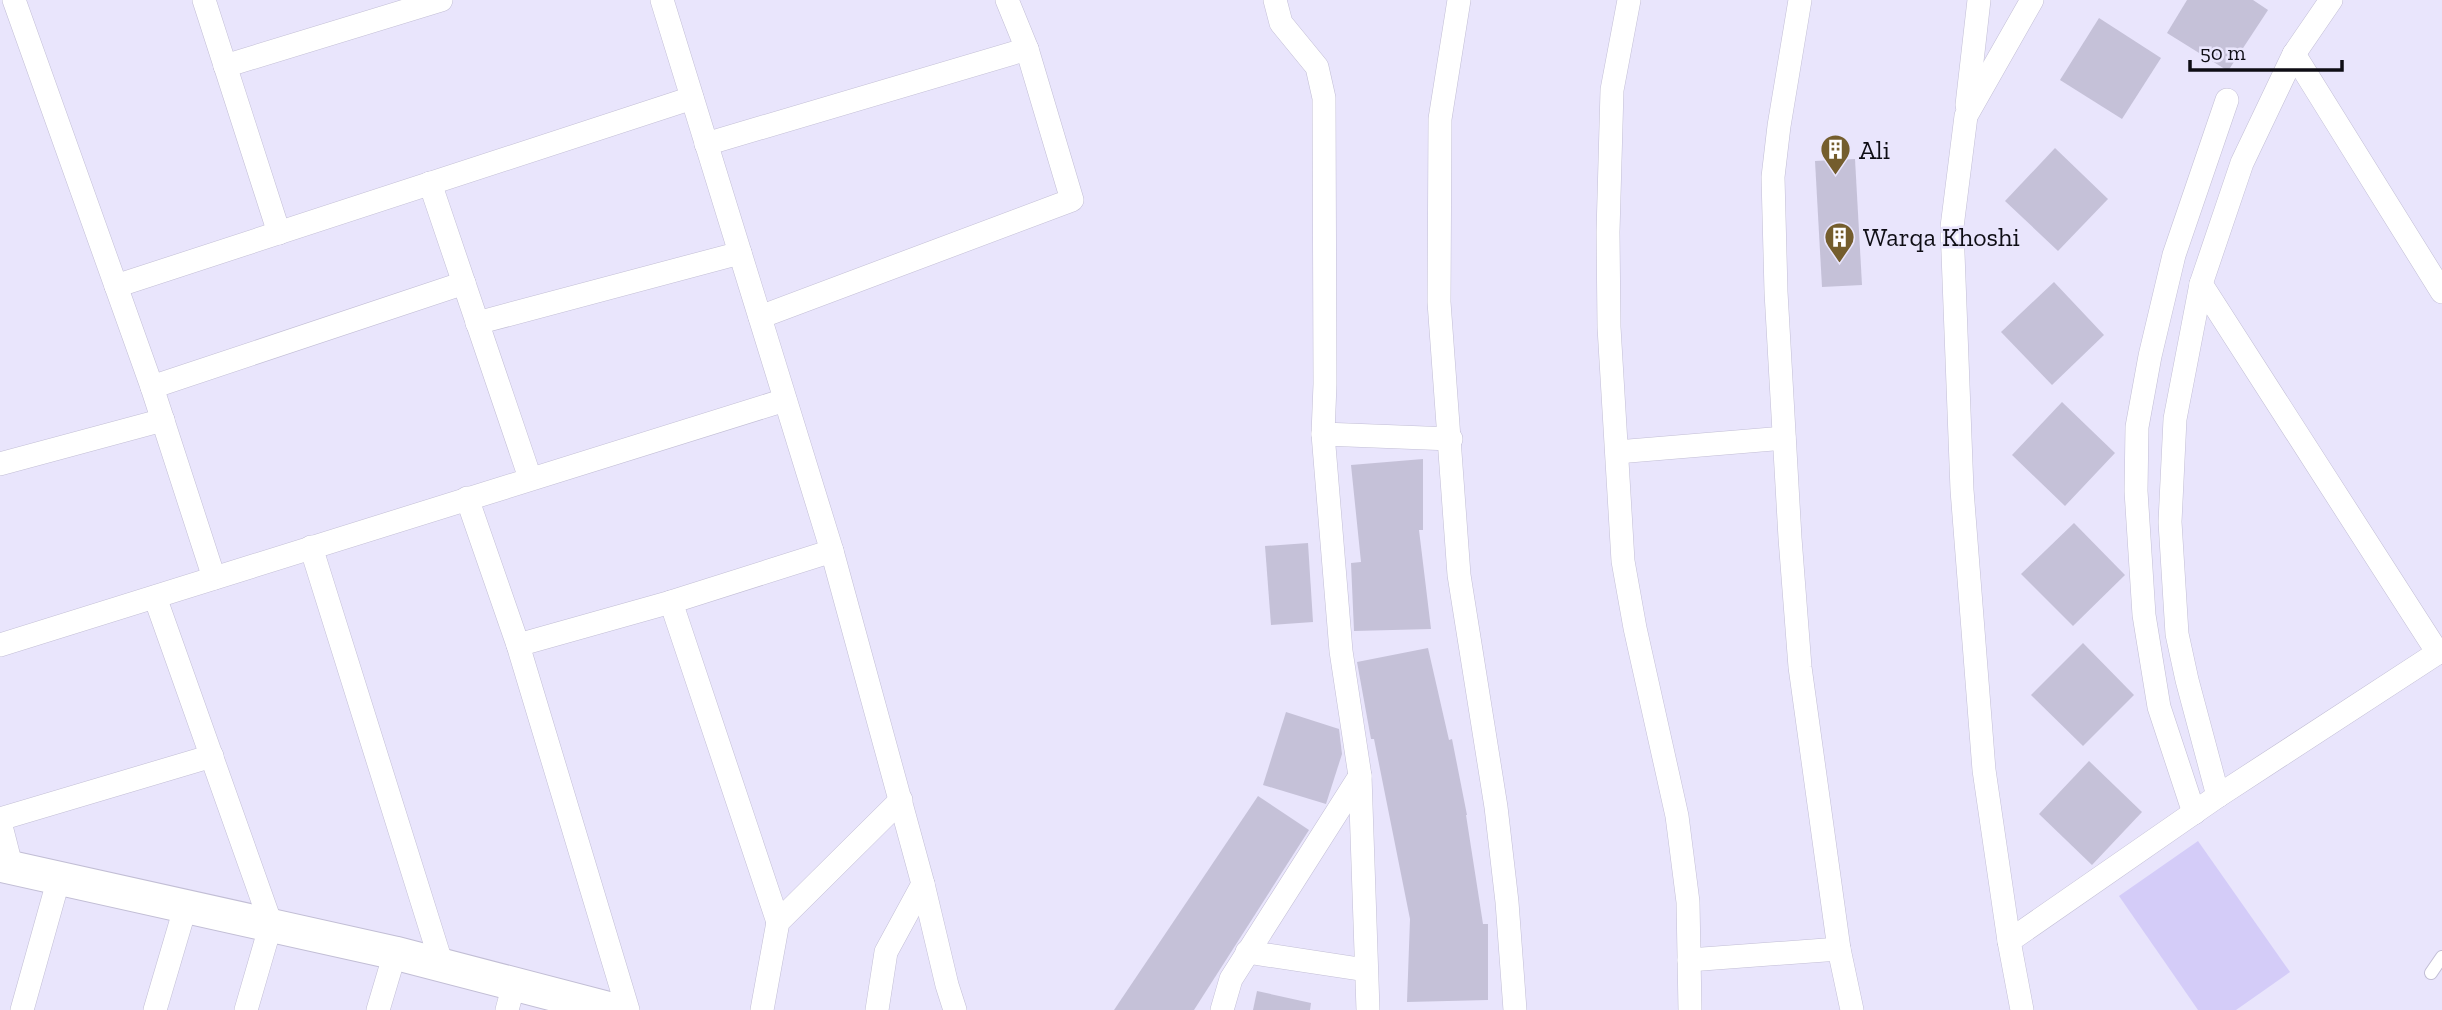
<svg xmlns="http://www.w3.org/2000/svg" width="2442" height="1010" font-family="'Zilla Slab',serif">
<style>
.green{fill:#d4ccf8}
.building{fill:#c5c1d8}
.lines{fill:none;stroke-linecap:round;stroke-linejoin:round}
.lane-casing{stroke:#c2bed5;stroke-width:14}
.street-casing{stroke:#c2bed5;stroke-width:24}
.secondary-casing{stroke:#c2bed5;stroke-width:35}
.lane{stroke:#fff;stroke-width:12}
.street{stroke:#fff;stroke-width:23}
.secondary{stroke:#fff;stroke-width:33}
.labels{text-anchor:middle;dominant-baseline:central;stroke-width:5;stroke-linejoin:round;paint-order:stroke}
.poi-label{font-size:26px;fill:#0e0d14;stroke:#e9e5fc;text-anchor:start}
</style>
<rect width="100%" height="100%" fill="#e9e5fc"/>
<path class="green" d="M 2198,841 L 2290,972 L 2236,1010 L 2198,1010 L 2119,896 Z"/>
<g class="building">
<path d="M 2187,0 L 2253,0 L 2268,10 L 2228,71 L 2167,33 Z"/>
<path d="M 2099,18 L 2161,58 L 2122,119 L 2060,80 Z"/>
<path d="M 2055,148 L 2108,199 L 2058,251 L 2005,201 Z"/>
<path d="M 1855,159 L 1862,285 L 1822,287 L 1815,161 Z"/>
<path d="M 2054,282 L 2104,335 L 2052,385 L 2001,332 Z"/>
<path d="M 2062,402 L 2115,453 L 2065,506 L 2012,455 Z"/>
<path d="M 1423,459 L 1423,530 L 1419,530 L 1431,629 L 1354,631 L 1351,563 L 1361,562 L 1351,465 Z"/>
<path d="M 2074,523 L 2125,575 L 2073,626 L 2021,574 Z"/>
<path d="M 1308,543 L 1313,622 L 1271,625 L 1265,546 Z"/>
<path d="M 2083,643 L 2134,695 L 2083,746 L 2031,695 Z"/>
<path d="M 1428,648 L 1449,740 L 1452,739 L 1467,815 L 1466,815 L 1483,924 L 1488,924 L 1488,1000 L 1407,1002 L 1410,919 L 1374,739 L 1371,739 L 1357,662 Z"/>
<path d="M 1286,712 L 1339,729 L 1342,754 L 1326,804 L 1263,785 Z"/>
<path d="M 2089,761 L 2142,812 L 2092,865 L 2039,814 Z"/>
<path d="M 1258,796 L 1309,830 L 1194,1010 L 1114,1010 Z"/>
<path d="M 1257,991 L 1311,1003 L 1310,1010 L 1253,1010 Z"/>
</g>
<g class="lines">
<defs>
<path id="lane" d="M 2431,973 L 2442,957"/>
<g id="street">
<path d="M 14,0 L 152,387 L 214,578"/>
<path d="M 204,0 L 279,233"/>
<path d="M 662,0 L 832,551 L 923,884 L 886,952 L 877,1010"/>
<path d="M 1275,0 L 1281,23 L 1317,67 L 1324,98 L 1325,384 L 1323,434 L 1341,651 L 1360,776 L 1368,1010"/>
<path d="M 1459,0 L 1440,119 L 1439,302 L 1459,575 L 1496,807 L 1507,902 L 1515,1010"/>
<path d="M 1629,0 L 1612,90 L 1608,232 L 1609,327 L 1623,561 L 1635,628 L 1677,816 L 1688,902 L 1690,1010"/>
<path d="M 1800,0 L 1779,126 L 1773,177 L 1776,292 L 1790,538 L 1800,667 L 1839,949 L 1852,1010"/>
<path d="M 2294,54 L 2442,292"/>
<path d="M 225,66 L 441,0"/>
<path d="M 1967,105 L 1979,0"/>
<path d="M 706,144 L 1027,49"/>
<path d="M 430,183 L 530,478"/>
<path d="M 2201,284 L 2438,653"/>
<path d="M 116,286 L 692,98"/>
<path d="M 760,317 L 1072,200 L 1027,49 L 1007,0"/>
<path d="M 477,323 L 740,253"/>
<path d="M 152,387 L 464,283"/>
<path d="M 1323,434 L 1451,439"/>
<path d="M 1617,452 L 1784,438"/>
<path d="M 0,464 L 163,420"/>
<path d="M 467,498 L 518,645 L 628,1010"/>
<path d="M 311,547 L 442,965"/>
<path d="M 155,597 L 271,924 L 246,1010"/>
<path d="M 671,602 L 778,922"/>
<path d="M 0,645 L 785,400"/>
<path d="M 518,645 L 671,602 L 832,551"/>
<path d="M 2218,796 L 2187,680 L 2177,634 L 2170,522 L 2175,419 L 2201,284 L 2242,163 L 2294,54 L 2331,0"/>
<path d="M 2194,813 L 2159,707 L 2144,615 L 2136,491 L 2137,427 L 2150,356 L 2174,255 L 2227,100"/>
<path d="M 0,819 L 212,756"/>
<path d="M 0,822 L 12,869"/>
<path d="M 923,884 L 947,985 L 955,1010"/>
<path d="M 2009,941 L 2218,796 L 2442,650"/>
<path d="M 1247,952 L 1366,970"/>
<path d="M 1689,960 L 1839,949"/>
<path d="M 22,1010 L 59,878"/>
<path d="M 155,1010 L 186,905"/>
<path d="M 378,1010 L 395,953"/>
<path d="M 507,1010 L 514,984"/>
<path d="M 762,1010 L 778,922 L 901,800"/>
<path d="M 1222,1010 L 1231,979 L 1360,776"/>
<path d="M 2022,1010 L 2009,941 L 1984,770 L 1962,490 L 1952,227 L 1966,116 L 2032,0"/>
</g>
<path id="secondary" d="M 0,865 L 395,953 L 614,1010"/>
</defs>
<use href="#lane" class="lane-casing"/>
<use href="#street" class="street-casing"/>
<use href="#secondary" class="secondary-casing"/>
<use href="#lane" class="lane"/>
<use href="#street" class="street"/>
<use href="#secondary" class="secondary"/>
</g>
<defs>
<symbol id="building-pin" viewBox="-11 -11 22 30"><path d="M0 17L-7.5 6A9.5 9.5 0 1 1 7.5 6Z" fill="#745d2d" stroke="#e9e5fc"/><path d="M-4-6H4V6H1V3H-1V6H-4ZM-2.5-4.3h1.7v1.8h-1.7ZM.8-4.3h1.7v1.8H.8ZM-2.5-1h1.7V.8h-1.7ZM.8-1h1.7V.8H.8Z" fill="#fff"/></symbol>
</defs>
<g fill-rule="evenodd">
<use href="#building-pin" x="1818" y="132" width="35" height="47"/>
<use href="#building-pin" x="1822" y="220" width="35" height="47"/>
</g>
<g class="labels">
<g class="poi-label">
<text x="1859" y="150">Ali</text>
<text x="1863" y="237">Warqa Khoshi</text>
</g>
</g>
<path d="M2190 60v10h152v-10" fill="none" stroke="#0e0d14" stroke-width="3.5"/>
<text x="2200" y="60" font-size="21" fill="#0e0d14" stroke="#e9e5fc" stroke-width="5" paint-order="stroke">50 m</text>
</svg>
